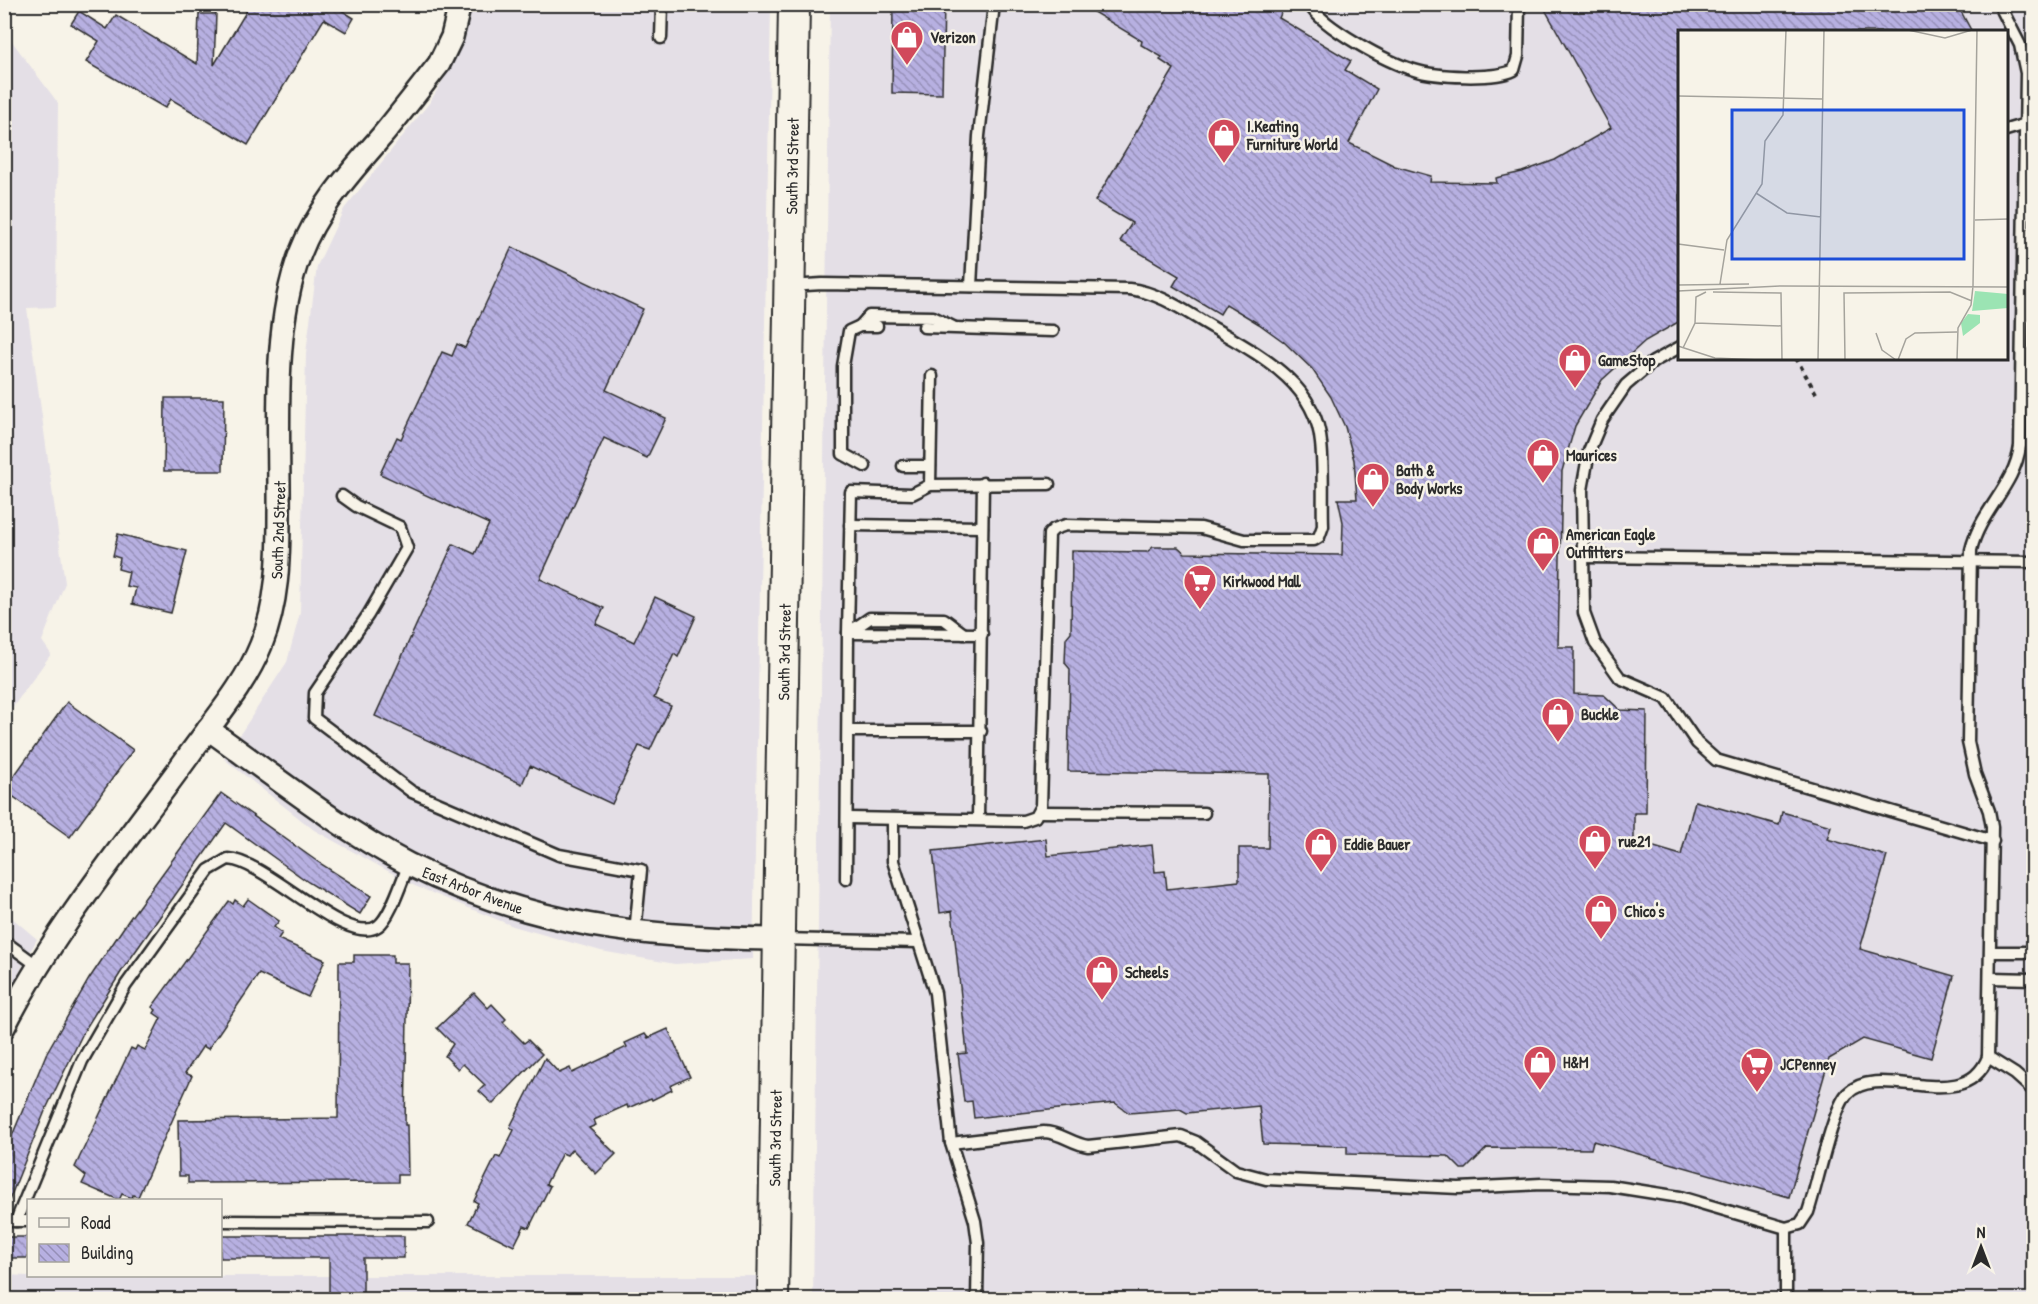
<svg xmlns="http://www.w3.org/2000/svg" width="2038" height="1304" font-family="'Patrick Hand',sans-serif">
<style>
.built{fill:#e4dfe6;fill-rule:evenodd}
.building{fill:url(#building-back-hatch);stroke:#2b2b2b;stroke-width:1.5}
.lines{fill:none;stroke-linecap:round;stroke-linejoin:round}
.lane-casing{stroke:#2b2b2b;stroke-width:15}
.street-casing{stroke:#2b2b2b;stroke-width:26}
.secondary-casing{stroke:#2b2b2b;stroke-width:34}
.path{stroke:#2b2b2b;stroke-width:4;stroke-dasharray:4.5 4.5;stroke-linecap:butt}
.lane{stroke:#f7f3e8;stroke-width:10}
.street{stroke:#f7f3e8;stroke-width:21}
.secondary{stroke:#f7f3e8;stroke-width:30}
.labels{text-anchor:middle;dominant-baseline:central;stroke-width:5;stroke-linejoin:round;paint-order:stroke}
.poi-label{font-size:16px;font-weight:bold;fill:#2b2b2b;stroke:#f7f3e8;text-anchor:start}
.street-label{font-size:16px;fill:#2b2b2b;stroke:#f7f3e8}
.inset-road{fill:none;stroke:#a5a39c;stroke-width:1.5}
.view{fill:#1d4ed8;fill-opacity:0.15;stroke:#1d4ed8;stroke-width:3}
.inset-edge{fill:none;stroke:#2b2b2b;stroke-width:3}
</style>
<defs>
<pattern id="building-back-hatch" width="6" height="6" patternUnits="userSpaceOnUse" patternTransform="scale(1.5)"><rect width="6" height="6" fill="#b7b0e1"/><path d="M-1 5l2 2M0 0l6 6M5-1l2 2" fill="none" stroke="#958fb7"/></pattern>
</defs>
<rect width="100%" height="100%" fill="#f7f3e8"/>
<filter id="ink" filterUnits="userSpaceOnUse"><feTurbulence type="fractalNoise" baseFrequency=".0167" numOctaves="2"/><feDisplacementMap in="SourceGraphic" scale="12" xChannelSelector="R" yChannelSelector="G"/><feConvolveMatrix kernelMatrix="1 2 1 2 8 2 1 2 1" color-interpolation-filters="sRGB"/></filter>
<g filter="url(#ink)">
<g class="built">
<path d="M 471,5 L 771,5 L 753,959 L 675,964 L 601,951 L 513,926 L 415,886 L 314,830 L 224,759 L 287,662 L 300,613 L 306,353 L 317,266 L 344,209 L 430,102 L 457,56 L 469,21 Z"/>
<path d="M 830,5 L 2033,5 L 2033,1299 L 813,1300 ZM 1680,32 L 2006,32 L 2006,358 L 1680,358 Z"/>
<path d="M 5,32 L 58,103 L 56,307 L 27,308 L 65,583 L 42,641 L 51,654 L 5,718 Z"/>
<path d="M 5,912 L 37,939 L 5,999 Z"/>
<path d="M 4,1275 L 28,1276 L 759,1276 L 757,1300 L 5,1300 Z"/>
</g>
<g class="building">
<path d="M 246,4 L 317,4 L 317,8 L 338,8 L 354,18 L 346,32 L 324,19 L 248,145 L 171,99 L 165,108 L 86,62 L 99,41 L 71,24 L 79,11 L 107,29 L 116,15 L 197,64 L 199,14 L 216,14 L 214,65 L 246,12 Z"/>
<path d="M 893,4 L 944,4 L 942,94 L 892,93 Z"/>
<path d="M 1080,4 L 1178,4 L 1188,10 L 1192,4 L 1271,4 L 1282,11 L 1279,18 L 1351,61 L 1345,70 L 1377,89 L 1349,143 L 1395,166 L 1431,176 L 1430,182 L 1497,183 L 1496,178 L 1522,172 L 1555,160 L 1611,128 L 1542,4 L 1957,4 L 1972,32 L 1680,32 L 1680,321 L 1645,341 L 1602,380 L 1575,426 L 1562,471 L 1558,647 L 1574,647 L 1574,694 L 1604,695 L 1620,710 L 1647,711 L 1646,813 L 1634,813 L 1634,841 L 1681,855 L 1695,801 L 1779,825 L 1782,812 L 1831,826 L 1827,839 L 1887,856 L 1860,949 L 1954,976 L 1931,1058 L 1863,1039 L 1829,1059 L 1789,1197 L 1593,1141 L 1591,1149 L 1487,1148 L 1466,1169 L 1461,1169 L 1448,1156 L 1347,1154 L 1347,1146 L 1263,1144 L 1259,1106 L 1187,1113 L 1180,1109 L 1129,1113 L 1115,1103 L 974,1118 L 972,1101 L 964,1102 L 958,1054 L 967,1053 L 952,911 L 940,913 L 933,851 L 1046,839 L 1048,856 L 1152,845 L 1155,872 L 1165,871 L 1167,889 L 1239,881 L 1239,848 L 1268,848 L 1269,774 L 1068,771 L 1070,669 L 1065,663 L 1066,638 L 1071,632 L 1072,551 L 1147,552 L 1153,547 L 1178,547 L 1185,553 L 1342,555 L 1343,522 L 1338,499 L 1357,499 L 1354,460 L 1345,427 L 1331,397 L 1312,369 L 1284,342 L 1259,324 L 1226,304 L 1220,314 L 1173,286 L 1179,276 L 1120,241 L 1132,223 L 1095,201 L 1174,69 L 1160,60 L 1162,57 L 1141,45 L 1142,41 Z"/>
<path d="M 512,247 L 643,309 L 606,390 L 666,418 L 647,458 L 604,438 L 540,579 L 604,608 L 596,624 L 634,642 L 655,597 L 696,616 L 678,657 L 674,654 L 654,698 L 671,706 L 650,750 L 639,746 L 612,804 L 530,766 L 522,784 L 375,716 L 453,544 L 475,554 L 489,524 L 380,474 L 397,437 L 401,439 L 442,352 L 452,356 L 457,344 L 465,348 Z"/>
<path d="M 165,398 L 224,398 L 223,471 L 164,471 Z"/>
<path d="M 118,534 L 187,551 L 171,613 L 132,604 L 136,588 L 126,586 L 129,572 L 118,569 L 120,558 L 113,556 Z"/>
<path d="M 67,702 L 133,750 L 70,837 L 4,790 Z"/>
<path d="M 221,793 L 318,862 L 371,896 L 360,914 L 308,882 L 226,823 L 123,969 L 84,1031 L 45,1111 L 4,1213 L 4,1155 L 47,1052 L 89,979 L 128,921 Z"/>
<path d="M 248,899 L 279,921 L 274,927 L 282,933 L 278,939 L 325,960 L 308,997 L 259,974 L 208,1049 L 203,1046 L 185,1073 L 192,1076 L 138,1197 L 133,1195 L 132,1198 L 122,1194 L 119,1200 L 82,1184 L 86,1176 L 75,1167 L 131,1048 L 135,1050 L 137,1046 L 145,1050 L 161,1018 L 154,1013 L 156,1010 L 152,1007 L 229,901 L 233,904 L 235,900 L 243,906 Z"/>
<path d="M 354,955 L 393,955 L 393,963 L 408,963 L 405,1125 L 407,1125 L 408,1175 L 398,1175 L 398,1182 L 188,1183 L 188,1176 L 179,1176 L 178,1120 L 338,1118 L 339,962 L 354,962 Z"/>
<path d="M 474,993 L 488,1008 L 492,1004 L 506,1019 L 503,1022 L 524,1043 L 528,1040 L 542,1054 L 493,1104 L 479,1091 L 485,1085 L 463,1064 L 458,1069 L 445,1056 L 453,1044 L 437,1028 Z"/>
<path d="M 668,1029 L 690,1077 L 670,1086 L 672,1090 L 652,1100 L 651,1098 L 628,1108 L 627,1105 L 594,1120 L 596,1125 L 589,1128 L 616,1154 L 596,1174 L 572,1149 L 567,1155 L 562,1153 L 546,1184 L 550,1186 L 529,1228 L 524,1226 L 514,1246 L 468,1223 L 478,1203 L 474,1201 L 496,1156 L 500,1158 L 514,1130 L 510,1127 L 545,1058 L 559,1073 L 570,1068 L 572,1073 L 627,1047 L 625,1043 L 645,1034 L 648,1038 Z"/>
<path d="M 220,1236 L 404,1236 L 404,1258 L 363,1258 L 363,1293 L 329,1293 L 329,1258 L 220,1258 Z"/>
<rect x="4" y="1237" width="24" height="21"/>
</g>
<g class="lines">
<defs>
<g id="lane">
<path d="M 1309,4 C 1323,28 1387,62 1414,70 C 1436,77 1494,80 1514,70 L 1518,56 L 1519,4"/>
<path d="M 1999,4 L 2020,45 L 2026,73 L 2020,446 C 2015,486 1980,511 1971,550 L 1968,742 L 1975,774 L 1989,811 L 1992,827 L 1988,1057 L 2015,1074 L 2034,1091"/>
<path d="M 661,38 L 662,4"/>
<path d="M 2006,130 L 2026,124"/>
<path d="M 790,286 L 822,284 L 1129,289 C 1159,292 1186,312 1212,327 C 1258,354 1316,383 1321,443 C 1324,470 1322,498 1323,526 L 1319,537 L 1314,540 L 1244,540 L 1201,528 L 1066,525 L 1054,529 L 1049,534 L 1041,806 L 1035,817 L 1023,821 L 848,818"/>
<path d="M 971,286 L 979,136 L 994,4"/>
<path d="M 860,326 L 869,316 L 933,317 L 953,327"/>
<path d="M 924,327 L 1053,331"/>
<path d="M 1680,347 L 1653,362 L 1626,385 L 1602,420 L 1589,451 L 1582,490 L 1584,613 L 1595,643 L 1620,678 L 1666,698 L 1697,743 L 1716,760 L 1993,841"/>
<path d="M 865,466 L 843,454 L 843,366 L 849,331 L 860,326 L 877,326"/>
<path d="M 903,466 L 930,466"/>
<path d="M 930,485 L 932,376"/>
<path d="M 342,496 L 356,506 L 400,527 L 407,548 L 368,615 L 315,693 L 314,718 L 412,792 L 559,855 L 641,870 L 635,933"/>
<path d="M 850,525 L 982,527"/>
<path d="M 1583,557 L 2034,562"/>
<path d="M 982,634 L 848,633 L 851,492 L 912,494 L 930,485 L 1049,484"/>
<path d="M 848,731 L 981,731"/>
<path d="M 1039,812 L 1204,813"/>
<path d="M 893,819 L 893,861 L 935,993 L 951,1143 L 975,1221 L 978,1243 L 977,1300"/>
<path d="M 978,819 L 983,483"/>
<path d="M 846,879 L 848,633 L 870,618 L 944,619 L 964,634"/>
<path d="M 781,939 L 918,942"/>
<path d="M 4,941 L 38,966"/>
<path d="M 1991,952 L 2034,952"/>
<path d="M 1990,978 L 2034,979"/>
<path d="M 951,1143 L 1044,1132 C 1060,1132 1072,1144 1088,1146 L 1181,1136 L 1196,1142 L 1236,1171 L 1266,1179 L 1459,1188 L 1541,1184 L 1610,1186 L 1680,1197 L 1786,1228 L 1800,1224 L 1808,1212 C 1817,1186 1832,1111 1847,1094 C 1880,1059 1964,1118 1988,1057"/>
<path d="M 4,1221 L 28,1221"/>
<path d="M 16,1221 L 82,1061 L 126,985 L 209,870 L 228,859 C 267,861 347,948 378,926 C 391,917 402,879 409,864"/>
<path d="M 220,1221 L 428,1222"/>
<path d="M 1786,1300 L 1786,1228"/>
</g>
<g id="street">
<path d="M 208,729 C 273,775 337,827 408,864 C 530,926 643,938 778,939"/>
<path d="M 4,1027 C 54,929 125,844 189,755 C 214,720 245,685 261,645 C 278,603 279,559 279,515 C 280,433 271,331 300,254 C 317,209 350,173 381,137 C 401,113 420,88 439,64 L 452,37 L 460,4"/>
</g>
<path id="secondary" d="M 773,1300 L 794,4"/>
</defs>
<use href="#lane" class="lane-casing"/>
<use href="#street" class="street-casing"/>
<use href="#secondary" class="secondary-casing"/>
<path class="path" d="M 1796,358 L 1817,395"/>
<use href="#lane" class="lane"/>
<use href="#street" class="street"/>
<use href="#secondary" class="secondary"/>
</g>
</g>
<defs>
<symbol id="shop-pin" viewBox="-11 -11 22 30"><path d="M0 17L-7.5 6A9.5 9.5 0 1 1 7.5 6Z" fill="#d1495b" stroke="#f7f3e8"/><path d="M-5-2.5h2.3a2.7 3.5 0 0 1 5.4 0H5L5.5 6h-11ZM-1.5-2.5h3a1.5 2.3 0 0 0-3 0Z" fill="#fff"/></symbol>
<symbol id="supermarket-pin" viewBox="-11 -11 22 30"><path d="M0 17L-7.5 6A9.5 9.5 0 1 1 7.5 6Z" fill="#d1495b" stroke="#f7f3e8"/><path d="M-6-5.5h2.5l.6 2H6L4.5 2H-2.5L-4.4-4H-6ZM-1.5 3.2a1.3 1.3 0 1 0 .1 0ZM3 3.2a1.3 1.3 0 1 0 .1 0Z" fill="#fff"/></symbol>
</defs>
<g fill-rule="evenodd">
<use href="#shop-pin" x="888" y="18" width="38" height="52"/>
<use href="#shop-pin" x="1205" y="116" width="38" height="52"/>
<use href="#shop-pin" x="1556" y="341" width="38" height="52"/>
<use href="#shop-pin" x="1524" y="436" width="38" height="52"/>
<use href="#shop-pin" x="1354" y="460" width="38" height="52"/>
<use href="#shop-pin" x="1524" y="524" width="38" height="52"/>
<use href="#supermarket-pin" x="1181" y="562" width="38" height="52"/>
<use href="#shop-pin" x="1539" y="695" width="38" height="52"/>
<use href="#shop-pin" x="1576" y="822" width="38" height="52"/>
<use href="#shop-pin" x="1302" y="825" width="38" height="52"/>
<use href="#shop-pin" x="1582" y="892" width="38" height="52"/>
<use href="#shop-pin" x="1083" y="953" width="38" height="52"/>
<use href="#shop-pin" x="1521" y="1043" width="38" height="52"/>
<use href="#supermarket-pin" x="1738" y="1045" width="38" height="52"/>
</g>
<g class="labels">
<g class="poi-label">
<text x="930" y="37">Verizon</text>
<text x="1247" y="126">I.Keating<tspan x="1247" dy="18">Furniture World</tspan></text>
<text x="1598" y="360">GameStop</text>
<text x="1566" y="455">Maurices</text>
<text x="1396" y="470">Bath &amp;<tspan x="1396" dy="18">Body Works</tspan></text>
<text x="1566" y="534">American Eagle<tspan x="1566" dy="18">Outfitters</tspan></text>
<text x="1223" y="581">Kirkwood Mall</text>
<text x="1581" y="714">Buckle</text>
<text x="1618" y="841">rue21</text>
<text x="1344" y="844">Eddie Bauer</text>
<text x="1624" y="911">Chico's</text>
<text x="1125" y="972">Scheels</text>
<text x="1563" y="1062">H&amp;M</text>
<text x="1780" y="1064">JCPenney</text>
</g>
<g class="street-label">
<text transform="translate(792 166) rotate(-89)">South 3rd Street</text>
<text transform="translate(278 530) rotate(-88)">South 2nd Street</text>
<text transform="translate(784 652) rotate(-89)">South 3rd Street</text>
<text transform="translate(473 890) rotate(21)">East Arbor Avenue</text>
<text transform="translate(775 1138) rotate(-89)">South 3rd Street</text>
</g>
</g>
<g transform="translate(1678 30)">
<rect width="330" height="330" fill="#f7f3e8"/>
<path d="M 297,261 L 330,264 L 330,278 L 294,281 ZM 290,284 L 302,285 L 302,293 L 285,306 L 283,293 Z" fill="#9be4b3"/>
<path class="inset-road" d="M 230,0 L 267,8 L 294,0M 0,66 L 145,69M 78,163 L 109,183 L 143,187M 297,190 L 330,189M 0,214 L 46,220M 42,254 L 49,210 L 84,154 L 87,111 L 105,85 L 108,0M 0,255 L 71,254M 295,256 L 299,0M 0,261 L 102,256 L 330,257M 35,262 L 103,263 L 104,330M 17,293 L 104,296M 198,303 L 204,320 L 218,330M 0,316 L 37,328 L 82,330M 5,318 L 17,293 L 18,267 L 28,262M 140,330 L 146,0M 167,330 L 166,263 L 272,262 L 294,271M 220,330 L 228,309 L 237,303 L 279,302M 279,330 L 280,298 L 293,275 L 295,256"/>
<path class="view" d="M 54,80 L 286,80 L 286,229 L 54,229 Z"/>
<rect width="330" height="330" class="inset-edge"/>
</g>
<rect width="2038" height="1304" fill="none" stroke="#f7f3e8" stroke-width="24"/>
<rect x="12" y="12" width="2014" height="1280" fill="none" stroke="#2b2b2b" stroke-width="2" filter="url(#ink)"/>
<rect x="27" y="1199" width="195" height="78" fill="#f7f3e8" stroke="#a5a39c" stroke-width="1.5"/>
<rect x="39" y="1218" width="30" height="9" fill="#f7f3e8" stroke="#a5a39c" stroke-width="1.5"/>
<text x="81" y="1229" font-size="18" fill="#2b2b2b">Road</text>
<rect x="39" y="1244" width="30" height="18" fill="url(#building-back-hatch)" stroke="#a5a39c" stroke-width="1.5"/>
<text x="81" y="1259" font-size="18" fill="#2b2b2b">Building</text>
<g transform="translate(1981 1247)" stroke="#f7f3e8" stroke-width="4.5" paint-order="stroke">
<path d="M0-4.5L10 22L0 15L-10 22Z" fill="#2b2b2b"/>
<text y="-9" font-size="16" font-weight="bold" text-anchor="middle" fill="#2b2b2b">N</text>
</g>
</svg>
